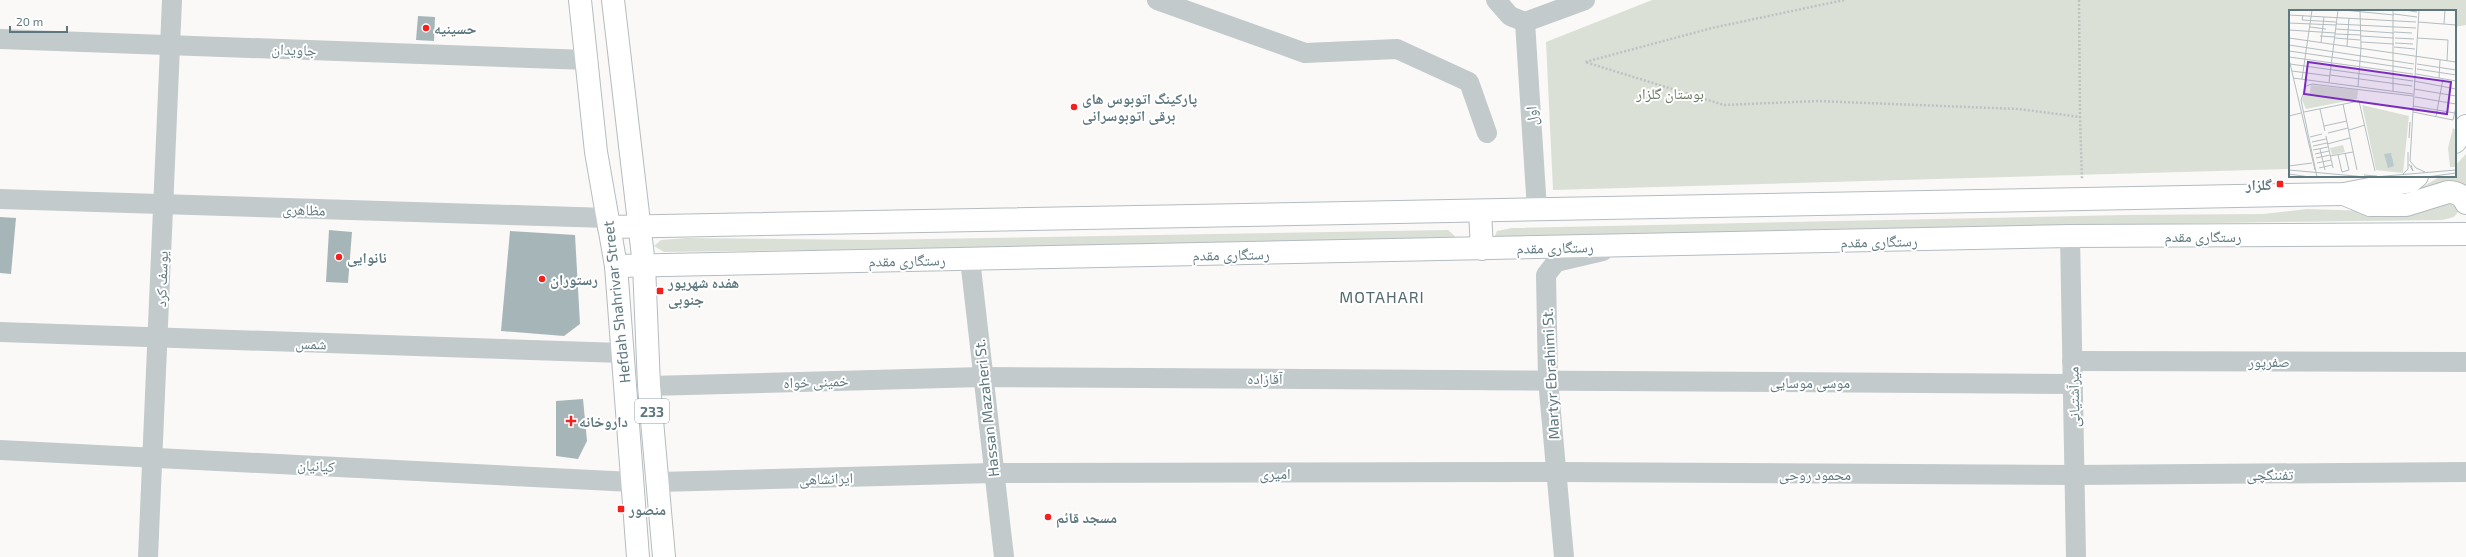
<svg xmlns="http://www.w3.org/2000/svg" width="2466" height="557" font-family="'Exo 2','Noto Naskh Arabic',sans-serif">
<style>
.green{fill:#dbe0d6}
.building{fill:#a6b5b8}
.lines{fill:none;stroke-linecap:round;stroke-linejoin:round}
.major-casing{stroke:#b4bcbf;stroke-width:24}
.path{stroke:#bdc2c4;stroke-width:2.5;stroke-dasharray:2 2;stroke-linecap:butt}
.minor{stroke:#c2cacc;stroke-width:20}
.major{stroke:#fff;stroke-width:22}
.poi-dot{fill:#f4201e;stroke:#fff;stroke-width:1.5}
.labels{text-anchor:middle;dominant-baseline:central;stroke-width:4;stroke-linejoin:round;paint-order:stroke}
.shield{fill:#fff;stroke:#8ea0a5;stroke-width:1}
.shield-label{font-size:14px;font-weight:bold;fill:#5e787f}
.poi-label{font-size:15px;font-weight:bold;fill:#5e787f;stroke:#fff;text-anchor:start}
.street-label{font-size:15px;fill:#5e787f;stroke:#fff}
.park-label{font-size:15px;fill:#68775e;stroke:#fff}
.neighbourhood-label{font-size:16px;letter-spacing:1px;fill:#556a70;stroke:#fff}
.inset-road{fill:none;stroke:#b3bdc1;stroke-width:1}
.view{fill:#7b2cbf;fill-opacity:0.15;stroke:#7b2cbf;stroke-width:2}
.inset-edge{fill:none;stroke:#5e787f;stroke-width:2}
</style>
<rect width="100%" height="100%" fill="#faf9f8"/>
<g class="green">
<path d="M 1652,0 L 2466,0 L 2466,25 L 2455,27 L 2455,11 L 2290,11 L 2290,169 L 1553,190 L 1546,42 Z"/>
<path d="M 2466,154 L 2466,187 L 2445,181 L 2419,189 L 2441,176 L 2455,176 L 2455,166 Z"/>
<path d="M 2446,201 L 2456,204 L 2458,212 L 2454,217 L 2442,220 L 2214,223 L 1493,240 L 1497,231 L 1512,228 L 2124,215 L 2263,214 L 2307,209 L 2371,211 Z"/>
<path d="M 1448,230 L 1455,236 L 1449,242 L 664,252 L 654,246 L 661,240 L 687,238 L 869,240 Z"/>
</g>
<g class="building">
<path d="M 418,16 L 435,17 L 434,41 L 416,40 Z"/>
<path d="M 0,217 L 16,218 L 11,274 L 0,273 Z"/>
<path d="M 329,230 L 352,232 L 348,283 L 326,282 Z"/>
<path d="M 510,231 L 575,235 L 580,324 L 564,336 L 501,331 Z"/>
<path d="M 583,399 L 587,441 L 578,459 L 556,456 L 556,401 Z"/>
</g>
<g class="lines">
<defs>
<g id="major">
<path d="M 580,0 L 596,152 L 616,266 L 638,557"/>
<path d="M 613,0 L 644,265 L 649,386 L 664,557"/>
<path d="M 2455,142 L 2466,126"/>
<path d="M 2344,194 L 2370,205 L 2406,205 L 2448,192 C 2456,192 2463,195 2466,203"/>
<path d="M 1480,211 L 1482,249"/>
<path d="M 609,227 L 2344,194 L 2411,181 L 2417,176"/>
<path d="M 616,266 L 2070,236 L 2466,234"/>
</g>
</defs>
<use href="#major" class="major-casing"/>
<g class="path">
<path d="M 1844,0 L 1712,28 L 1585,62 L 1724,105 L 1817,101 L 2018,109 L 2080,117 L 2082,179"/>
<path d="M 2079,0 L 2080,117"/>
</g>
<g class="minor">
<path d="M 1157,0 L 1305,53 L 1397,49 L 1469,82 L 1487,133"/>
<path d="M 1496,0 L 1510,16 L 1525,22 L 1585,0"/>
<path d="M 1525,22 L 1537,210"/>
<path d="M 0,39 L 588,60"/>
<path d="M 0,199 L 608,218"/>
<path d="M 2070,236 L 2076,557"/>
<path d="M 970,259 L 1004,557"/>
<path d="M 0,332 L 622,353"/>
<path d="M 2072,361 L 2466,362"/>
<path d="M 649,386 L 982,377 L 2073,384"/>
<path d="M 0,450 L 632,482"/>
<path d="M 658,482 L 993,473 L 1557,472 L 2074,475 L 2466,472"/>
<path d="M 148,557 L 172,0"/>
<path d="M 1564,557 L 1548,380 L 1546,275 L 1556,262 L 1603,251"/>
</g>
<use href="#major" class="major"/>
</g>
<g class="poi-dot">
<circle cx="426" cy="28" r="4"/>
<circle cx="1074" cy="107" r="4"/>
<rect x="2276" y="180" width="8" height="8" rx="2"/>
<circle cx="339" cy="257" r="4"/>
<circle cx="542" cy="279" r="4"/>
<rect x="656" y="287" width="8" height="8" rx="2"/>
<path d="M569 415h4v4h4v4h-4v4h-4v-4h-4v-4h4z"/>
<rect x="617" y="505" width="8" height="8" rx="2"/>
<circle cx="1048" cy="517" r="4"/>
</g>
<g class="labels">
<rect class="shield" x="635" y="399" width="34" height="24" rx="3"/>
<g class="shield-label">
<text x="652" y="411">233</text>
</g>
<g class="poi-label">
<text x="434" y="28">حسینیه</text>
<text x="1082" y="98">پارکینگ اتوبوس های<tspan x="1082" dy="17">برقی اتوبوسرانی</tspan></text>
<text x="2272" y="184" text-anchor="end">گلزار</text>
<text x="347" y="257">نانوایی</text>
<text x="550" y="279">رستوران</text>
<text x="668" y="282">هفده شهریور<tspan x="668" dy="17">جنوبی</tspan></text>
<text x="579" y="421">داروخانه</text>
<text x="629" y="509">منصور</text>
<text x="1056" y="517">مسجد قائم</text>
</g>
<g class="street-label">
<text transform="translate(294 49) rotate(2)">جاویدان</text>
<text transform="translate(1531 116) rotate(-94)">اول</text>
<text transform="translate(304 209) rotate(2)">مظاهری</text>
<text x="2203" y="236">رستگاری مقدم</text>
<text transform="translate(1879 241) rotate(-1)">رستگاری مقدم</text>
<text transform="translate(1555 247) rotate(-1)">رستگاری مقدم</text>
<text transform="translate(1231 254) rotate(-1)">رستگاری مقدم</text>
<text transform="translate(907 260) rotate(-1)">رستگاری مقدم</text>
<text transform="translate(161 279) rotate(-88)">یوسف کرد</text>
<text transform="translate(616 302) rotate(-96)">Hefdah Shahrivar Street</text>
<text transform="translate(311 343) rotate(2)">شمس</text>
<text x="2269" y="361">صفرپور</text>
<text transform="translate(1550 374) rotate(-93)">Martyr Ebrahimi St.</text>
<text x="1265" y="378">آقازاده</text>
<text transform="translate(816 381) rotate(-2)">خمینی خواه</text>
<text x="1810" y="382">موسی موسایی</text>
<text transform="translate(2073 397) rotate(-91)">میرآشتیانی</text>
<text transform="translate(986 408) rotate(-96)">Hassan Mazaheri St.</text>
<text transform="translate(316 465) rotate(3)">کیانیان</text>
<text x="1275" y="473">امیری</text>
<text x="1815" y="474">محمود روحی</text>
<text x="2270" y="474">تفننگچی</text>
<text transform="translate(826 478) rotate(-2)">ایرانشاهی</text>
</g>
<g class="park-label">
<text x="1670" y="93">بوستان گلزار</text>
</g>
<g class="neighbourhood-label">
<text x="1382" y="296">MOTAHARI</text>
</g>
</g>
<g transform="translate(2289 10)">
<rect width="167" height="167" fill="#faf9f8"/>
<path d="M 22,75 L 69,80 L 68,89 L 17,99 L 13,90 L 15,83 L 21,83 ZM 73,95 L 120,106 L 114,163 L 87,160 ZM 164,118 L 167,120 L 167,157 L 161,157 L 159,138 ZM 54,135 L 56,142 L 43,145 L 41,138 Z" fill="#dbe0d6"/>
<path d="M 102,143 L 105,156 L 99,158 L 95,144 Z" fill="#b8cacb"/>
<path class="inset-road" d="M 54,0 L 105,5M 116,0 L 128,2M 130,0 L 121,151 L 127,158 L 136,162M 105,4 L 128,7M 0,5 L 127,12M 14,5 L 13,10 L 47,12M 129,12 L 167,15M 0,13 L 47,15M 47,14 L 127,18M 155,14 L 156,0M 21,17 L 37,19M 47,19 L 105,23M 0,20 L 46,23M 105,22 L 123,23M 46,24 L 72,25M 31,26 L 46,27M 72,26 L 105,28M 0,28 L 167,52M 46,28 L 71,30M 106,28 L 125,29M 128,28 L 159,30 L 158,51M 32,32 L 35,7M 72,32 L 105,34M 106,33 L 124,34M 0,35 L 125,54M 58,36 L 60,8M 105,37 L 126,39M 0,41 L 124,59M 0,47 L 124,64M 0,49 L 26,160M 1,54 L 124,71M 128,54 L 167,60M 128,59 L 167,65M 3,61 L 41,66M 127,64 L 167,71M 41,65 L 123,76M 4,68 L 124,84M 150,68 L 151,50M 13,69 L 23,0M 125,71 L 167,79M 40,72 L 49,0M 69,76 L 72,38 L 71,0M 125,79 L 167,86M 104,81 L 104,0M 126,87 L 167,94M 54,94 L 68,160M 124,96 L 166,103M 31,99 L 36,121M 15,102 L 70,91 L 86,161M 124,102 L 164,110 L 167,97M 0,106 L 12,103M 147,106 L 154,69M 35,116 L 58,111M 60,120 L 76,115M 39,123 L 59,118M 37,126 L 44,158M 21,127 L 33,124M 120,128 L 121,112M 23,132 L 37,129M 38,134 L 61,128M 24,136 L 38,133M 31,139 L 36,160M 24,140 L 39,137M 26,144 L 40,141M 49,145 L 53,162 L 60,160 L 56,143M 41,146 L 64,142M 27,148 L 41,145M 28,153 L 42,150M 120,154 L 124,161 L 122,155M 0,156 L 23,153M 30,158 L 43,155M 0,160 L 77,167M 0,164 L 21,167M 114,164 L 119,159 L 119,142M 75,165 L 88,166M 28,167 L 12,90 L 17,76 L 23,74 L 124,86M 85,167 L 167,160M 138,167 L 167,163"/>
<path class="view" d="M 19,52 L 162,72 L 158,104 L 15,84 Z"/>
<rect width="167" height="167" class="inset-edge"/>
</g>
<path d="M10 26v6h57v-6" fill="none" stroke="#5e787f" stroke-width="2"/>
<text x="16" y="26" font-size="12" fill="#5e787f" stroke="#ffffff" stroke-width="3" paint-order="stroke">20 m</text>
</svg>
